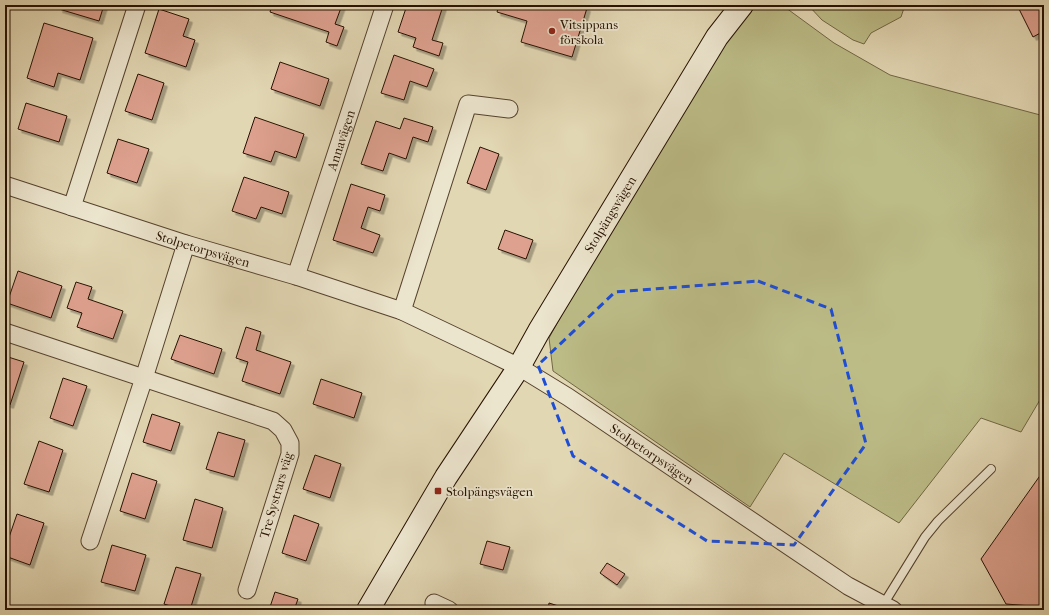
<svg xmlns="http://www.w3.org/2000/svg" width="1049" height="615" font-family="'IM FELL French Canon',serif">
<style>
.green{fill:#bcbc87;stroke:#716644}
.building{fill:#dea18f;stroke:#261100;filter:url(#shadow)}
.lines{fill:none;stroke-linecap:round;stroke-linejoin:round}
.service-casing{stroke:#55422d;stroke-width:10}
.minor-casing{stroke:#55422d;stroke-width:19}
.secondary-casing{stroke:#261100;stroke-width:24}
.service{stroke:#ece5ce;stroke-width:8}
.minor{stroke:#ece5ce;stroke-width:17}
.secondary{stroke:#ece5ce;stroke-width:22}
.marked{fill:none;stroke:#1d4ed8;stroke-width:3;stroke-dasharray:8 5;stroke-linejoin:round}
.poi-dot{fill:#8f2418;stroke:#ece5ce;stroke-width:1.5}
.labels{text-anchor:middle;dominant-baseline:central;stroke-width:3.5;stroke-linejoin:round;paint-order:stroke}
.poi-label{font-size:13px;fill:#261100;stroke:#ece5ce;text-anchor:start}
.street-label{font-size:13px;fill:#261100;stroke:#ece5ce}
</style>
<defs>
<filter id="shadow"><feDropShadow dx="3.5" dy="3.5" stdDeviation="0" flood-color="#0004"/></filter>
</defs>
<rect width="100%" height="100%" fill="#e2d7b3"/>
<filter id="stains"><feTurbulence type="fractalNoise" baseFrequency=".005" numOctaves="4"/><feColorMatrix values="0 0 0 0 .2 0 0 0 0 .09 0 0 0 0 .02 0 0 0 .5 -.17"/></filter>
<radialGradient id="worn" r=".72"><stop offset=".6" stop-color="#630" stop-opacity="0"/><stop offset="1" stop-color="#630" stop-opacity=".3"/></radialGradient>
<g class="green">
<path d="M 757,5 L 782,5 L 834,43 L 890,75 L 1044,116 L 1044,393 L 1021,432 L 981,418 L 899,523 L 784,453 L 750,507 L 553,371 L 549,338 L 586,271 L 716,53 Z"/>
<path d="M 808,5 L 905,5 L 901,17 L 871,33 L 864,44 L 853,40 L 822,20 Z"/>
</g>
<g class="building">
<path d="M 60,5 L 104,5 L 99,21 L 59,9 Z"/>
<path d="M 272,5 L 342,5 L 335,24 L 344,27 L 337,46 L 326,42 L 329,32 L 270,12 Z"/>
<path d="M 407,5 L 441,5 L 443,6 L 432,40 L 443,43 L 439,56 L 413,47 L 416,38 L 398,32 Z"/>
<path d="M 499,5 L 578,5 L 587,8 L 572,57 L 521,42 L 527,21 L 497,12 Z"/>
<path d="M 1022,5 L 1043,5 L 1044,7 L 1044,31 L 1033,37 L 1018,7 Z"/>
<path d="M 159,9 L 189,19 L 183,36 L 195,40 L 186,67 L 145,53 Z"/>
<path d="M 44,23 L 93,38 L 80,80 L 58,73 L 54,87 L 27,78 Z"/>
<path d="M 394,55 L 434,69 L 427,87 L 410,81 L 404,100 L 381,93 Z"/>
<path d="M 280,62 L 329,79 L 320,106 L 271,89 Z"/>
<path d="M 138,74 L 164,83 L 152,120 L 125,111 Z"/>
<path d="M 26,103 L 67,116 L 59,142 L 18,129 Z"/>
<path d="M 255,117 L 304,134 L 296,158 L 275,151 L 271,162 L 243,153 Z"/>
<path d="M 404,118 L 433,127 L 428,142 L 413,137 L 406,159 L 389,153 L 383,171 L 361,164 L 376,121 L 400,129 Z"/>
<path d="M 118,139 L 149,149 L 137,183 L 107,173 Z"/>
<path d="M 480,147 L 499,154 L 486,190 L 467,183 Z"/>
<path d="M 244,177 L 289,192 L 282,214 L 261,207 L 256,219 L 232,211 Z"/>
<path d="M 351,184 L 385,195 L 380,211 L 368,207 L 361,228 L 380,235 L 373,253 L 333,240 Z"/>
<path d="M 505,230 L 533,240 L 526,259 L 498,249 Z"/>
<path d="M 18,271 L 62,286 L 51,318 L 7,303 Z"/>
<path d="M 76,282 L 92,287 L 88,299 L 123,311 L 113,339 L 77,327 L 82,313 L 67,308 Z"/>
<path d="M 246,327 L 261,332 L 256,350 L 291,362 L 280,394 L 242,381 L 248,362 L 236,358 Z"/>
<path d="M 180,335 L 222,349 L 214,374 L 171,359 Z"/>
<path d="M 5,356 L 24,362 L 10,405 L 5,403 Z"/>
<path d="M 63,378 L 87,386 L 73,426 L 50,418 Z"/>
<path d="M 321,379 L 362,393 L 354,418 L 313,404 Z"/>
<path d="M 152,414 L 180,423 L 171,451 L 143,442 Z"/>
<path d="M 218,432 L 245,440 L 234,477 L 206,469 Z"/>
<path d="M 39,441 L 63,450 L 49,492 L 24,484 Z"/>
<path d="M 315,455 L 341,464 L 330,498 L 303,489 Z"/>
<path d="M 1044,470 L 1044,607 L 1006,604 L 981,559 Z"/>
<path d="M 132,473 L 157,481 L 145,519 L 120,511 Z"/>
<path d="M 195,499 L 223,508 L 212,548 L 183,540 Z"/>
<path d="M 17,514 L 44,523 L 30,565 L 5,556 L 5,549 Z"/>
<path d="M 294,515 L 319,524 L 306,561 L 282,553 Z"/>
<path d="M 487,541 L 510,547 L 503,570 L 480,564 Z"/>
<path d="M 112,545 L 146,555 L 135,591 L 101,582 Z"/>
<path d="M 607,563 L 625,574 L 617,585 L 600,573 Z"/>
<path d="M 176,567 L 201,574 L 190,610 L 183,610 L 164,604 Z"/>
<path d="M 275,592 L 298,599 L 294,610 L 269,610 Z"/>
<path d="M 549,603 L 571,610 L 548,610 Z"/>
</g>
<g class="lines">
<defs>
<path id="service" d="M 883,605 L 925,537 L 938,521 L 991,469"/>
<g id="minor">
<path id="s1" d="M 5,185 L 186,244 L 296,276 L 402,311 L 486,351 L 519,367 L 568,397 L 848,586 L 893,610"/>
<path d="M 72,207 L 137,5"/>
<path id="s2" d="M 296,276 L 385,5"/>
<path d="M 402,311 L 468,104 L 509,109"/>
<path d="M 5,332 L 273,421 L 283,430 L 290,443 L 290,454 L 247,590"/>
<path d="M 90,541 L 144,378 L 186,244"/>
<path d="M 434,603 L 449,610"/>
</g>
<g id="secondary">
<path id="s3" d="M 368,610 L 446,477 L 519,367 L 539,331 L 717,37 L 742,5"/>
</g>
</defs>
<use href="#service" class="service-casing"/>
<use href="#minor" class="minor-casing"/>
<use href="#secondary" class="secondary-casing"/>
<use href="#service" class="service"/>
<use href="#minor" class="minor"/>
<use href="#secondary" class="secondary"/>
</g>
<path class="marked" d="M 758,281 L 831,309 L 866,444 L 794,545 L 707,541 L 573,456 L 538,365 L 615,292 Z"/>
<g class="poi-dot">
<circle cx="552" cy="31" r="4"/>
<rect x="434" y="487" width="8" height="8" rx="2"/>
</g>
<g class="labels">
<g class="poi-label">
<text x="560" y="24">Vitsippans<tspan x="560" dy="15">förskola</tspan></text>
<text x="446" y="491">Stolpängsvägen</text>
</g>
<g class="street-label">
<text stroke="none"><textPath href="#s2" startOffset="143">Annavägen</textPath></text>
<text stroke="none"><textPath href="#s3" startOffset="464">Stolpängsvägen</textPath></text>
<text stroke="none"><textPath href="#s1" startOffset="208">Stolpetorpsvägen</textPath></text>
<text stroke="none"><textPath href="#s1" startOffset="705">Stolpetorpsvägen</textPath></text>
<text transform="translate(276 495) rotate(-74)">Tre Systrars väg</text>
</g>
</g>
<rect width="1049" height="615" fill="none" stroke="#e2d7b3" stroke-width="20"/>
<rect x="6" y="6" width="1037" height="603" fill="none" stroke="#261100" stroke-width="2"/>
<rect x="10" y="10" width="1029" height="595" fill="none" stroke="#261100"/>
<rect width="100%" height="100%" filter="url(#stains)"/>
<rect width="100%" height="100%" fill="url(#worn)"/>
</svg>
